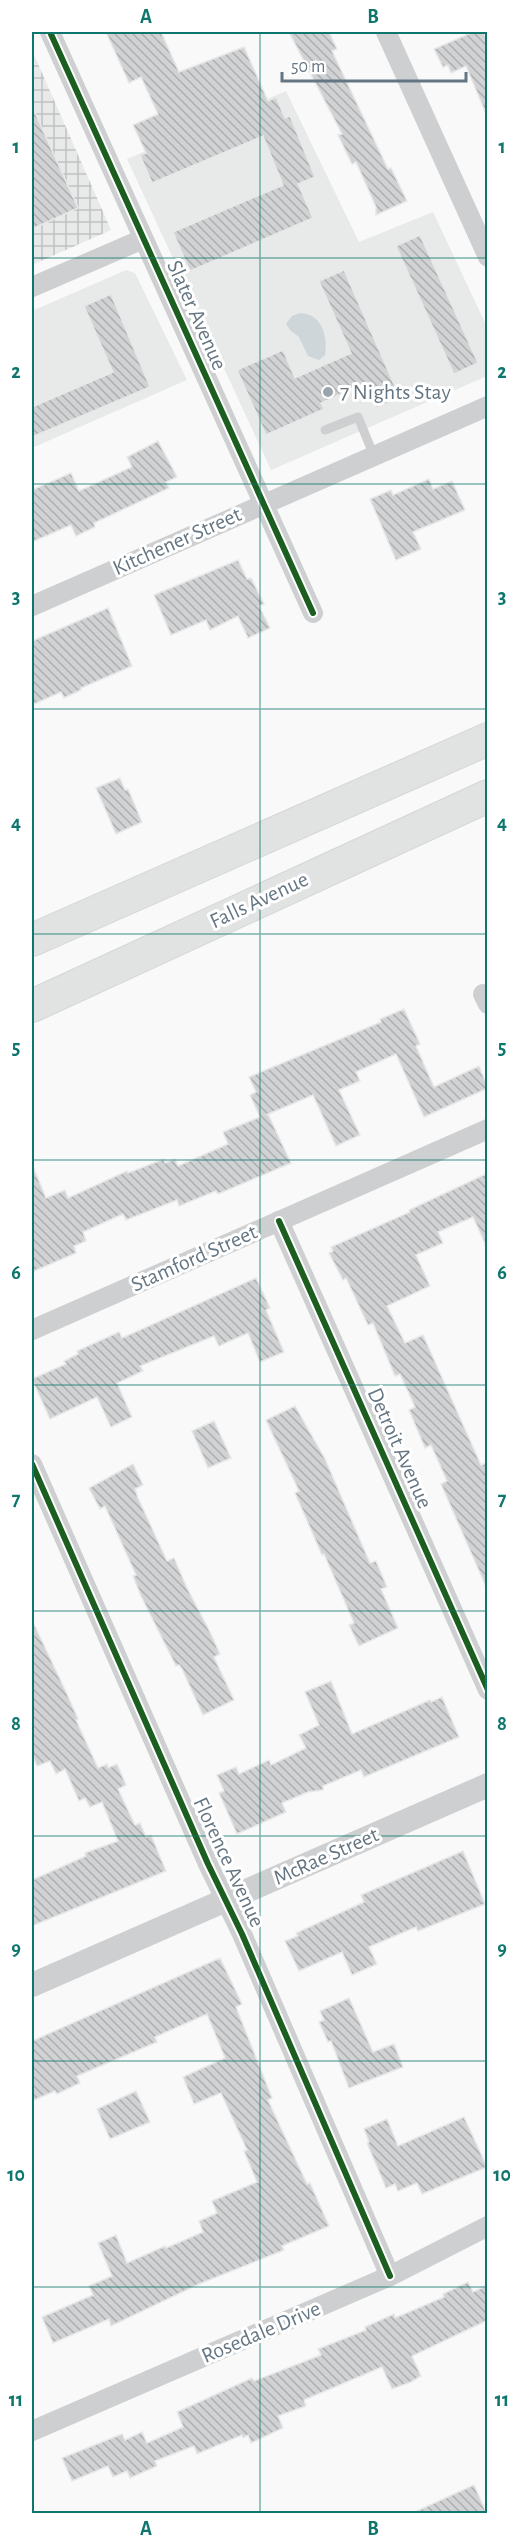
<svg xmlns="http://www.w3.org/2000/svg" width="519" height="2545" font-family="'Alegreya Sans',sans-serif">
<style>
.built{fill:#e8e9e9}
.industrial{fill:url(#industrial-grid)}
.water{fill:#ced6d9}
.building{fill:url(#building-back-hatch);stroke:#e8e8e8;stroke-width:1.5}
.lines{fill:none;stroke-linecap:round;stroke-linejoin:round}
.trunk-casing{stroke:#d5d6d6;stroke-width:34}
.service{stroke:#cecfd0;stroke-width:9}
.minor{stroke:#cecfd0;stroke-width:20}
.tertiary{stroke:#cecfd0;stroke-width:24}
.trunk{stroke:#e1e2e2;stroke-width:32}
.cycleway-casing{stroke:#fff;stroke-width:10}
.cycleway{stroke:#1b5e20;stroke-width:6}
.grid{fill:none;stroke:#0f766e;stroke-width:1.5;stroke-opacity:0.55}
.poi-dot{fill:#99a4ac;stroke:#fff;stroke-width:2}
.labels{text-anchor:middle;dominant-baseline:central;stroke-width:6;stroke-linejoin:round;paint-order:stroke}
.street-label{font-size:22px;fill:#657683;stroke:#fff}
.poi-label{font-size:22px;fill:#657683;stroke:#fff;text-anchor:start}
.neatline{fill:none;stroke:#0f766e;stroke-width:2}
.grid-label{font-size:20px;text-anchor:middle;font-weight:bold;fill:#0f766e}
</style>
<defs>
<pattern id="industrial-grid" width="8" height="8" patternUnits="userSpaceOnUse" patternTransform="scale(1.5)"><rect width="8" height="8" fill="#e8e9e9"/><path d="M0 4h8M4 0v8" fill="none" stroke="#c0c1c2"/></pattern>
<pattern id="building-back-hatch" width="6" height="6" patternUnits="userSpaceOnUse" patternTransform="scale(1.5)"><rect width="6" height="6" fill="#d0d2d3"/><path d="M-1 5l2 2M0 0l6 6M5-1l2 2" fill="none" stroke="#acafb1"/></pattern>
</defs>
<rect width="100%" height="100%" fill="#f9f9f9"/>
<g class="built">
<path d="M 286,91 L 359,242 L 433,212 L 487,327 L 487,376 L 271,470 L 127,159 Z"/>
<path d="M 126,270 L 135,273 L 187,380 L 32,448 L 32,311 Z"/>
</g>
<path class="industrial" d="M 32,50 L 111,230 L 32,265 Z"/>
<path class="water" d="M 300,313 C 322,314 328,336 325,355 L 319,360 L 308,356 L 299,337 L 290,330 L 286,324 L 292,316 Z"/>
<g class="building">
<path d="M 106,32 L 161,32 L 179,72 L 244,47 L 268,101 L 276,97 L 285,118 L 290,116 L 315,177 L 298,184 L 313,218 L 190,271 L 173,232 L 283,185 L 263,136 L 152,183 L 140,155 L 146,153 L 133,125 L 158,114 L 141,77 L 129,83 Z"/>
<path d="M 289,32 L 329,32 L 337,49 L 332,51 L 388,169 L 391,168 L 407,201 L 376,215 L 376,207 L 356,162 L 352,164 L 338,135 L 342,134 Z"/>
<path d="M 473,32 L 483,32 L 488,41 L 487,116 L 466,66 L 451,73 L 448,65 L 443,67 L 434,49 Z"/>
<path d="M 32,106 L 78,208 L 32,229 Z"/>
<path d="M 420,235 L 478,363 L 454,374 L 396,246 Z"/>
<path d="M 344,270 L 400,398 L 376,408 L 365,383 L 321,403 L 324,409 L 266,435 L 237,370 L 283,350 L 295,378 L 351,353 L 319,281 Z"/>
<path d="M 111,294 L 150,387 L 32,437 L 32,407 L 113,372 L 84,306 Z"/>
<path d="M 158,441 L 177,477 L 166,482 L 169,488 L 94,523 L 95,527 L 76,536 L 71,525 L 32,542 L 32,490 L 71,473 L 79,491 L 132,467 L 127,457 Z"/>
<path d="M 429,479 L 433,489 L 452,481 L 465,510 L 413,532 L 421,549 L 396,560 L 370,499 L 391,490 L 393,495 Z"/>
<path d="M 238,560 L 247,579 L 251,578 L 264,604 L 259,606 L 270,628 L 248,638 L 238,616 L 210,630 L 206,620 L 171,635 L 154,595 Z"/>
<path d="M 108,608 L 132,666 L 81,688 L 81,690 L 64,698 L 61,692 L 32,705 L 32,641 Z"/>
<path d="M 120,778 L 125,790 L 128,789 L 142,822 L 116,834 L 96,788 Z"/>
<path d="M 404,1009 L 420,1044 L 416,1046 L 434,1087 L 479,1066 L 488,1088 L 424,1117 L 396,1054 L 356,1072 L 360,1081 L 339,1090 L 360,1135 L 336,1146 L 313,1095 L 266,1115 L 268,1114 L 291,1163 L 218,1194 L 216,1191 L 179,1206 L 177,1200 L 126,1220 L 123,1214 L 83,1232 L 86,1241 L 74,1246 L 76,1253 L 32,1272 L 32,1164 L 46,1198 L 65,1190 L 68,1198 L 127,1171 L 128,1173 L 164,1159 L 165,1163 L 175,1159 L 178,1166 L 228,1144 L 223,1132 L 260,1117 L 250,1095 L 256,1092 L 249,1077 L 381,1022 L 380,1019 Z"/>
<path d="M 488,1173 L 488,1250 L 473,1217 L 438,1232 L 443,1243 L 416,1255 L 430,1286 L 387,1306 L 405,1343 L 423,1335 L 481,1465 L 488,1462 L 487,1589 L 441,1484 L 447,1481 L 431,1445 L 425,1448 L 409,1410 L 415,1407 L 400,1374 L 395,1376 L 373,1323 L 368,1325 L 346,1278 L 343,1280 L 329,1253 L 333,1251 L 331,1247 L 410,1212 L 409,1210 Z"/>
<path d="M 256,1278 L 270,1308 L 266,1310 L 284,1352 L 260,1362 L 248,1333 L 219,1346 L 214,1336 L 140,1366 L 143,1371 L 117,1383 L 132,1417 L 111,1427 L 97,1397 L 50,1419 L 32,1379 L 66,1364 L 64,1361 L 78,1354 L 77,1351 L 119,1332 L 122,1338 Z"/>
<path d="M 295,1406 L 325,1459 L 370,1563 L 376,1561 L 387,1587 L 381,1589 L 398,1628 L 359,1646 L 349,1625 L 354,1623 L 324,1554 L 322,1555 L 295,1493 L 299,1491 L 266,1420 Z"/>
<path d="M 214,1421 L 231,1458 L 208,1468 L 192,1431 Z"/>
<path d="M 133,1464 L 143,1485 L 135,1489 L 138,1498 L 167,1561 L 174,1558 L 187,1588 L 210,1632 L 220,1654 L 214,1657 L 234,1700 L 203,1715 L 182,1669 L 179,1665 L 176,1666 L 141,1596 L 133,1576 L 136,1575 L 105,1506 L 100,1509 L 89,1488 Z"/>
<path d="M 32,1620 L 67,1694 L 78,1719 L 76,1720 L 98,1768 L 107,1764 L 108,1768 L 117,1764 L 126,1785 L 118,1789 L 135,1825 L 140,1823 L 146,1837 L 151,1835 L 166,1871 L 32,1926 L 32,1880 L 86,1856 L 85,1853 L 118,1841 L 102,1802 L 90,1807 L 85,1798 L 79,1801 L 65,1769 L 56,1774 L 50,1761 L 37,1766 L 32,1754 Z"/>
<path d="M 331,1681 L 352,1734 L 430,1700 L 431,1702 L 442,1697 L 459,1737 L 364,1777 L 361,1770 L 323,1786 L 323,1790 L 308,1792 L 282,1803 L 286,1812 L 237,1834 L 219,1793 L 224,1791 L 217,1775 L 236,1767 L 239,1774 L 269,1760 L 271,1765 L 306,1748 L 299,1735 L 319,1725 L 305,1692 Z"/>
<path d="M 463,1851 L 485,1904 L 418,1931 L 416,1927 L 369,1947 L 377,1964 L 352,1975 L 342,1952 L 299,1971 L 285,1941 L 298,1936 L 296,1933 L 364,1902 L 361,1895 Z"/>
<path d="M 220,1958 L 242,2004 L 236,2007 L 272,2098 L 268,2100 L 307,2184 L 310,2183 L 329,2226 L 282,2246 L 284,2250 L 199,2284 L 111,2326 L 109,2319 L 53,2343 L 42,2317 L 93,2295 L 89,2286 L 112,2276 L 98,2243 L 116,2235 L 127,2263 L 165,2246 L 166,2248 L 203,2232 L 199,2221 L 217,2213 L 212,2201 L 257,2182 L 244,2151 L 247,2150 L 221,2093 L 194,2104 L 183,2077 L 225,2058 L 207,2014 L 155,2037 L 157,2042 L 77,2076 L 80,2083 L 57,2094 L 55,2091 L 32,2101 L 32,2041 Z"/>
<path d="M 349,1998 L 373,2052 L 394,2044 L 403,2067 L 349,2088 L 331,2041 L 328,2042 L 319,2022 L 324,2020 L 320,2011 Z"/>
<path d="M 136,2091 L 150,2122 L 110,2139 L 97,2109 Z"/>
<path d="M 464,2117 L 487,2167 L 422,2194 L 417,2183 L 398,2191 L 395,2184 L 386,2188 L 367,2143 L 369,2142 L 364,2129 L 387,2119 L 398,2146 Z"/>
<path d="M 468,2282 L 473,2292 L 488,2285 L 488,2320 L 412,2356 L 421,2376 L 411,2382 L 392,2389 L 382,2367 L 304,2400 L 306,2406 L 278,2416 L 283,2428 L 251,2443 L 248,2435 L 243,2438 L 242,2435 L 197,2454 L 194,2446 L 155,2461 L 157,2466 L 130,2478 L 127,2471 L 113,2477 L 108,2466 L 72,2481 L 62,2458 L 122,2434 L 125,2440 L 142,2432 L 147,2443 L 183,2427 L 177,2412 L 252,2378 L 254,2381 L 321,2355 L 318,2349 L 366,2330 L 365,2327 L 394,2314 L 395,2318 L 444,2297 L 443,2294 Z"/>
<path d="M 474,2485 L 487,2514 L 410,2514 Z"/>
</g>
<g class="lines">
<defs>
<g id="trunk">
<path d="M 32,940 L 488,739"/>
<path d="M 32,1006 L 488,796"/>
</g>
</defs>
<use href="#trunk" class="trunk-casing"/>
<path class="service" d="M 325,430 L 358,417 L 374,456"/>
<g class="minor">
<path d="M 50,32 L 313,613"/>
<path d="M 386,32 L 488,257"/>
<path d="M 32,287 L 143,239"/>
<path d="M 32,606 L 488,406"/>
<path d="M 483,994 L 488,1004"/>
<path d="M 279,1221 L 488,1690"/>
<path d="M 32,1330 L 488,1129"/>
<path d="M 32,1464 L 208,1864 L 242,1934 L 390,2276"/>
<path d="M 32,2431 L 390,2276 L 488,2226"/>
</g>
<path class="tertiary" d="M 32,1985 L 488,1785"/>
<use href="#trunk" class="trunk"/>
<defs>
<g id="cycleway">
<path d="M 50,32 L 313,613"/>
<path d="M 279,1221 L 488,1690"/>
<path d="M 32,1464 L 208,1864 L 242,1934 L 390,2276"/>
</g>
</defs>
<use href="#cycleway" class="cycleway-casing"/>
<use href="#cycleway" class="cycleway"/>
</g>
<path class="grid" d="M 260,32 L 260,2514M 32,258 L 488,258M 32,484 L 488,484M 32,709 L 488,709M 32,934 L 488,934M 32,1160 L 488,1160M 32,1385 L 488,1385M 32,1611 L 488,1611M 32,1836 L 488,1836M 32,2061 L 488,2061M 32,2287 L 488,2287"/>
<circle class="poi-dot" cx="328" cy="392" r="6"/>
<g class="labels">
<g class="street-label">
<text transform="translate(197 315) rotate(66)">Slater Avenue</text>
<text transform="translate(177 541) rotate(-24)">Kitchener Street</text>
<text transform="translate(259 900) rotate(-25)">Falls Avenue</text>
<text transform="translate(194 1258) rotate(-24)">Stamford Street</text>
<text transform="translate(400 1448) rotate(66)">Detroit Avenue</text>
<text transform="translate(326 1856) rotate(-24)">McRae Street</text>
<text transform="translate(229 1862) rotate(65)">Florence Avenue</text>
<text transform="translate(261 2332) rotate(-23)">Rosedale Drive</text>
</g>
<g class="poi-label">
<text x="340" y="392">7 Nights Stay</text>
</g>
</g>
<rect width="519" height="2545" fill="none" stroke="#ffffff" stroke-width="66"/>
<path d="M282 72v9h184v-9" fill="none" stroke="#657683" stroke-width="3"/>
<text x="291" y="72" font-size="18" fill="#657683" stroke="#ffffff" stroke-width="4.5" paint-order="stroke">50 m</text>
<rect x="33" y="33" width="453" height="2479" class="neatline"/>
<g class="grid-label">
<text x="146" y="23">A</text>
<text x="373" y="23">B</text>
<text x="16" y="153">1</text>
<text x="502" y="153">1</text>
<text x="16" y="378">2</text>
<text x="502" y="378">2</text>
<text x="16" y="603">3</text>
<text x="502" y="603">3</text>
<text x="16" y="829">4</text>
<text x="502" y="829">4</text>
<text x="16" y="1054">5</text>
<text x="502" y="1054">5</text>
<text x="16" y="1279">6</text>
<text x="502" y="1279">6</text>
<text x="16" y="1505">7</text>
<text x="502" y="1505">7</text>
<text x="16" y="1730">8</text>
<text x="502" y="1730">8</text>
<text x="16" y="1955">9</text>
<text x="502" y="1955">9</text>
<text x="16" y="2181">10</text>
<text x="502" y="2181">10</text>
<text x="16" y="2406">11</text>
<text x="502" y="2406">11</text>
<text x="146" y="2535">A</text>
<text x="373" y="2535">B</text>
</g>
</svg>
